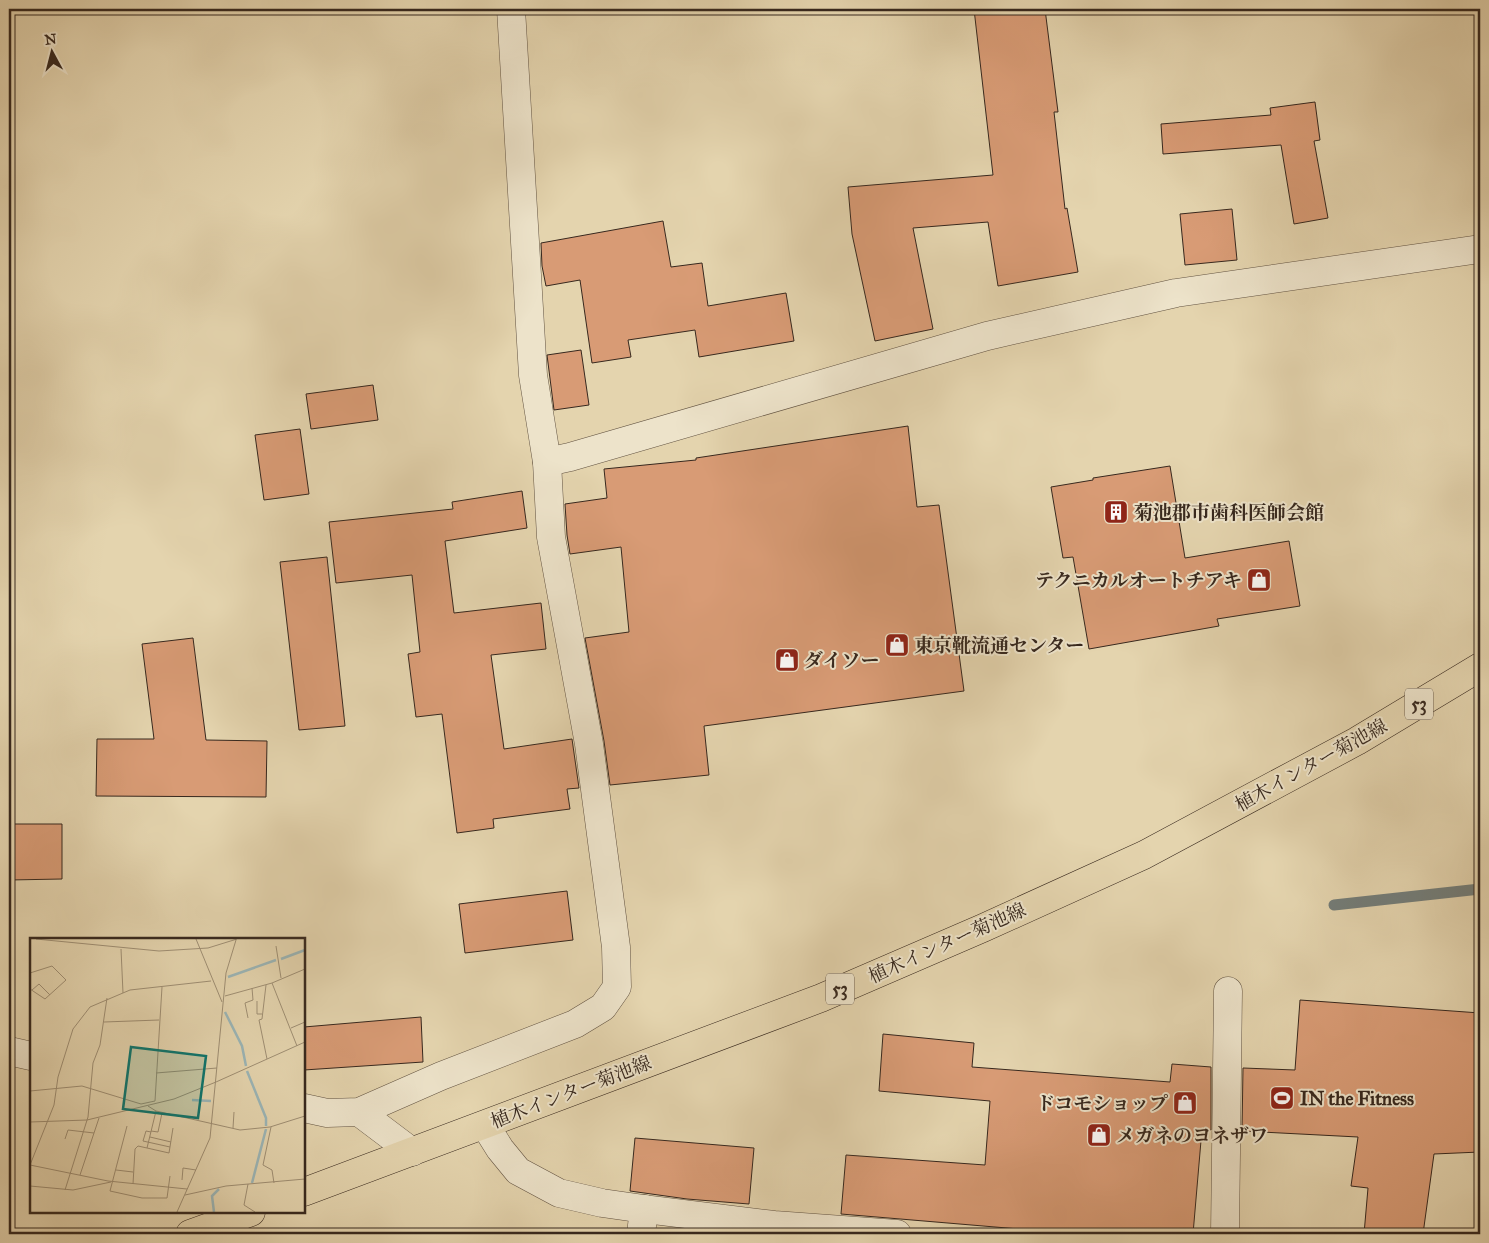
<svg xmlns="http://www.w3.org/2000/svg" width="1489" height="1243" font-family="'IM FELL Great Primer','Noto Serif JP',serif">
<style>
.lines{fill:none;stroke-linecap:round;stroke-linejoin:round}
.stream{stroke:#737d79;stroke-width:11}
.building{fill:#d89b75;stroke:#37281e}
.minor-casing{stroke:#625342;stroke-width:29}
.primary-casing{stroke:#37281e;stroke-width:29}
.minor{stroke:#ede3ca;stroke-width:28}
.primary{stroke:#e4d4ae;stroke-width:28}
.labels{text-anchor:middle;dominant-baseline:central;stroke-width:4;stroke-linejoin:round;paint-order:stroke}
.shield{fill:#ede3ca;stroke:#6e6052;stroke-width:1}
.shield-label{font-size:18px;font-weight:bold;fill:#37281e}
.poi-label{font-size:19px;font-weight:bold;fill:#37281e;stroke:#ede3ca;text-anchor:start}
.street-label{font-size:19px;fill:#37281e;stroke:#ede3ca}
.inset-river{fill:none;stroke:#9bb5b6;stroke-width:2.5}
.inset-road{fill:none;stroke:#9f8f74;stroke-width:1}
.view{fill:#0f766e;fill-opacity:0.15;stroke:#0f766e;stroke-width:2.5}
.inset-edge{fill:none;stroke:#37281e;stroke-width:2.5}
</style>
<rect width="100%" height="100%" fill="#e4d4ae"/>
<filter id="stains"><feTurbulence type="fractalNoise" baseFrequency=".004" numOctaves="4"/><feColorMatrix values="0 0 0 0 .2 0 0 0 0 .09 0 0 0 0 .02 0 0 0 .5 -.17"/></filter>
<radialGradient id="worn" r=".72"><stop offset=".6" stop-color="#630" stop-opacity="0"/><stop offset="1" stop-color="#630" stop-opacity=".3"/></radialGradient>
<g class="lines">
<path class="stream" d="M 1334,905 L 1480,889"/>
</g>
<g class="building">
<path d="M 974,9 L 1045,9 L 1058,112 L 1054,112 L 1065,209 L 1067,208 L 1078,272 L 998,286 L 988,222 L 913,228 L 933,329 L 875,341 L 852,234 L 848,187 L 993,175 Z"/>
<path d="M 1315,102 L 1320,140 L 1314,141 L 1328,218 L 1294,224 L 1281,145 L 1163,154 L 1161,124 L 1271,115 L 1270,108 Z"/>
<path d="M 1232,209 L 1237,260 L 1185,265 L 1180,214 Z"/>
<path d="M 663,221 L 671,267 L 702,263 L 708,306 L 786,293 L 794,341 L 699,357 L 695,330 L 628,340 L 631,357 L 592,363 L 580,280 L 546,286 L 542,266 L 541,243 Z"/>
<path d="M 581,350 L 589,405 L 554,410 L 547,355 Z"/>
<path d="M 373,385 L 378,420 L 311,429 L 306,394 Z"/>
<path d="M 908,426 L 917,507 L 939,505 L 964,691 L 704,726 L 709,775 L 610,785 L 604,741 L 585,638 L 629,632 L 621,547 L 570,554 L 567,535 L 565,504 L 607,498 L 604,469 L 696,460 L 696,458 Z"/>
<path d="M 300,429 L 309,494 L 264,500 L 255,435 Z"/>
<path d="M 1170,466 L 1185,558 L 1289,541 L 1300,606 L 1217,619 L 1219,626 L 1089,649 L 1073,557 L 1063,558 L 1051,487 L 1093,480 L 1093,478 Z"/>
<path d="M 522,491 L 527,528 L 445,541 L 454,613 L 541,603 L 546,649 L 491,655 L 504,749 L 572,739 L 579,788 L 567,789 L 570,809 L 493,819 L 494,828 L 457,833 L 442,714 L 416,717 L 408,654 L 420,652 L 412,575 L 336,583 L 329,522 L 453,509 L 452,502 Z"/>
<path d="M 327,557 L 345,726 L 299,730 L 280,562 Z"/>
<path d="M 193,638 L 206,740 L 267,741 L 266,797 L 96,796 L 97,739 L 154,739 L 142,644 Z"/>
<path d="M 9,824 L 62,824 L 62,879 L 9,880 Z"/>
<path d="M 567,891 L 573,940 L 465,953 L 459,904 Z"/>
<path d="M 1300,1000 L 1480,1013 L 1480,1152 L 1434,1154 L 1423,1234 L 1364,1234 L 1368,1188 L 1351,1186 L 1358,1137 L 1242,1131 L 1243,1068 L 1295,1070 Z"/>
<path d="M 421,1017 L 423,1062 L 304,1070 L 304,1027 Z"/>
<path d="M 883,1034 L 974,1043 L 972,1067 L 1170,1082 L 1172,1064 L 1211,1067 L 1211,1130 L 1202,1129 L 1193,1234 L 1078,1234 L 841,1214 L 846,1155 L 985,1165 L 990,1101 L 879,1091 Z"/>
<path d="M 635,1138 L 754,1148 L 749,1204 L 687,1199 L 630,1191 Z"/>
</g>
<g class="lines">
<defs>
<g id="minor">
<path d="M 547,462 L 570,457 L 987,336 L 1176,293 L 1480,249"/>
<path d="M 9,1051 L 31,1056"/>
<path d="M 304,1108 L 327,1113 L 359,1112 L 441,1076 L 575,1024 L 603,1007 L 617,987 L 616,947 L 589,744 L 551,537 L 547,462 L 533,375 L 511,9"/>
<path d="M 359,1112 L 412,1152"/>
<path d="M 485,1125 L 500,1149 L 518,1171 L 559,1193 L 602,1203 L 644,1209 L 774,1225 L 897,1234"/>
<path d="M 641,1234 L 644,1209"/>
<path d="M 1225,1234 L 1228,991"/>
</g>
<g id="primary">
<path d="M 304,1192 L 821,998 L 983,928 L 1144,855 L 1357,741 L 1480,667"/>
<path d="M 190,1234 L 251,1212"/>
</g>
</defs>
<use href="#minor" class="minor-casing"/>
<use href="#primary" class="primary-casing"/>
<use href="#minor" class="minor"/>
<use href="#primary" class="primary"/>
</g>
<defs>
<symbol id="building-square" viewBox="-11 -11 22 22"><rect x="-9" y="-9" width="18" height="18" rx="4" fill="#8f2418" stroke="#ede3ca"/><path d="M-4-6H4V6H1V3H-1V6H-4ZM-2.5-4.3h1.7v1.8h-1.7ZM.8-4.3h1.7v1.8H.8ZM-2.5-1h1.7V.8h-1.7ZM.8-1h1.7V.8H.8Z" fill="#fff"/></symbol>
<symbol id="shop-square" viewBox="-11 -11 22 22"><rect x="-9" y="-9" width="18" height="18" rx="4" fill="#8f2418" stroke="#ede3ca"/><path d="M-5-2.5h2.3a2.7 3.5 0 0 1 5.4 0H5L5.5 6h-11ZM-1.5-2.5h3a1.5 2.3 0 0 0-3 0Z" fill="#fff"/></symbol>
<symbol id="stadium-square" viewBox="-11 -11 22 22"><rect x="-9" y="-9" width="18" height="18" rx="4" fill="#8f2418" stroke="#ede3ca"/><path d="M0-5a6.5 5 0 1 0 0 10a6.5 5 0 1 0 0-10ZM-3.5-1.8h7v3.6h-7Z" fill="#fff"/></symbol>
</defs>
<g fill-rule="evenodd">
<use href="#building-square" x="1102" y="498" width="28" height="28"/>
<use href="#shop-square" x="1245" y="566" width="28" height="28"/>
<use href="#shop-square" x="883" y="631" width="28" height="28"/>
<use href="#shop-square" x="773" y="646" width="28" height="28"/>
<use href="#stadium-square" x="1268" y="1084" width="28" height="28"/>
<use href="#shop-square" x="1171" y="1089" width="28" height="28"/>
<use href="#shop-square" x="1085" y="1121" width="28" height="28"/>
</g>
<g class="labels">
<g class="shield">
<rect x="1405" y="688.5" width="28" height="31" rx="4"/>
<rect x="826" y="973.5" width="28" height="31" rx="4"/>
</g>
<g class="shield-label">
<text x="1419" y="704">53</text>
<text x="840" y="989">53</text>
</g>
<g class="poi-label">
<text x="1134" y="512">菊池郡市歯科医師会館</text>
<text x="1242" y="580" text-anchor="end">テクニカルオートチアキ</text>
<text x="914" y="645">東京靴流通センター</text>
<text x="804" y="660">ダイソー</text>
<text x="1300" y="1098">IN the Fitness</text>
<text x="1168" y="1103" text-anchor="end">ドコモショップ</text>
<text x="1116" y="1135">メガネのヨネザワ</text>
</g>
<g class="street-label">
<text transform="translate(1311 765) rotate(-29)">植木インター菊池線</text>
<text transform="translate(947 943) rotate(-24)">植木インター菊池線</text>
<text transform="translate(571 1092) rotate(-21)">植木インター菊池線</text>
</g>
</g>
<g transform="translate(30 938)">
<rect width="275" height="275" fill="#e4d4ae"/>
<path class="inset-river" d="M 251,21 L 275,12M 198,39 L 246,22M 195,74 L 212,108 L 216,128M 217,133 L 236,180 L 236,188M 162,162 L 181,163M 222,245 L 236,191M 184,274 L 182,258 L 189,251"/>
<path class="inset-road" d="M 6,1 L 129,13 L 178,10 L 207,1M 166,1 L 192,64M 246,8 L 251,40M 91,11 L 93,55M 0,35 L 22,28 L 36,42 L 15,61 L 0,51M 242,45 L 267,108M 236,47 L 232,81 L 229,82 L 237,121M 2,52 L 9,46 L 20,57M 195,58 L 242,45 L 275,31M 227,63 L 227,76 L 232,76M 218,80 L 215,65 L 223,62 L 222,50M 74,84 L 129,82M 261,90 L 275,84M 126,135 L 187,130M 186,144 L 275,104M 0,153 L 52,148 L 111,166 L 125,163 L 132,49M 118,168 L 126,173 L 210,192 L 240,189 L 275,178M 0,184 L 57,182 L 144,161 L 186,144M 97,188 L 80,253 L 112,260 L 137,260 L 140,238M 241,189 L 233,227 L 242,232 L 244,245M 203,190 L 204,174M 121,193 L 128,194 L 132,175M 121,194 L 116,193 L 113,203 L 140,209M 120,199 L 141,204M 35,201 L 38,192 L 64,195M 117,210 L 139,215 L 143,190M 0,227 L 24,167 L 28,139 L 43,91 L 60,69 L 100,52 L 181,43M 0,227 L 78,243 L 157,251M 86,232 L 103,234M 50,237 L 69,180M 152,242 L 153,230 L 166,232M 103,246 L 105,211 L 108,208 L 117,210 L 126,173M 218,246 L 214,267 L 225,274M 0,248 L 43,252 L 81,244M 35,252 L 58,179 L 63,125 L 70,107 L 77,60M 155,257 L 196,248 L 275,241M 147,274 L 180,200 L 196,35 L 206,2"/>
<path class="view" d="M 101,109 L 176,118 L 168,180 L 93,171 Z"/>
<rect width="275" height="275" class="inset-edge"/>
</g>
<rect width="1489" height="1243" fill="none" stroke="#e4d4ae" stroke-width="30"/>
<rect x="10" y="10" width="1469" height="1223" fill="none" stroke="#37281e" stroke-width="2.5"/>
<rect x="15" y="15" width="1459" height="1213" fill="none" stroke="#37281e"/>
<g transform="translate(52 52) rotate(353)" stroke="#ede3ca" stroke-width="4" paint-order="stroke">
<path d="M0-4L9 19L0 12L-9 19Z" fill="#37281e"/>
<text y="-8" font-size="14" font-weight="bold" text-anchor="middle" fill="#37281e">N</text>
</g>
<rect width="100%" height="100%" filter="url(#stains)"/>
<rect width="100%" height="100%" fill="url(#worn)"/>
</svg>
